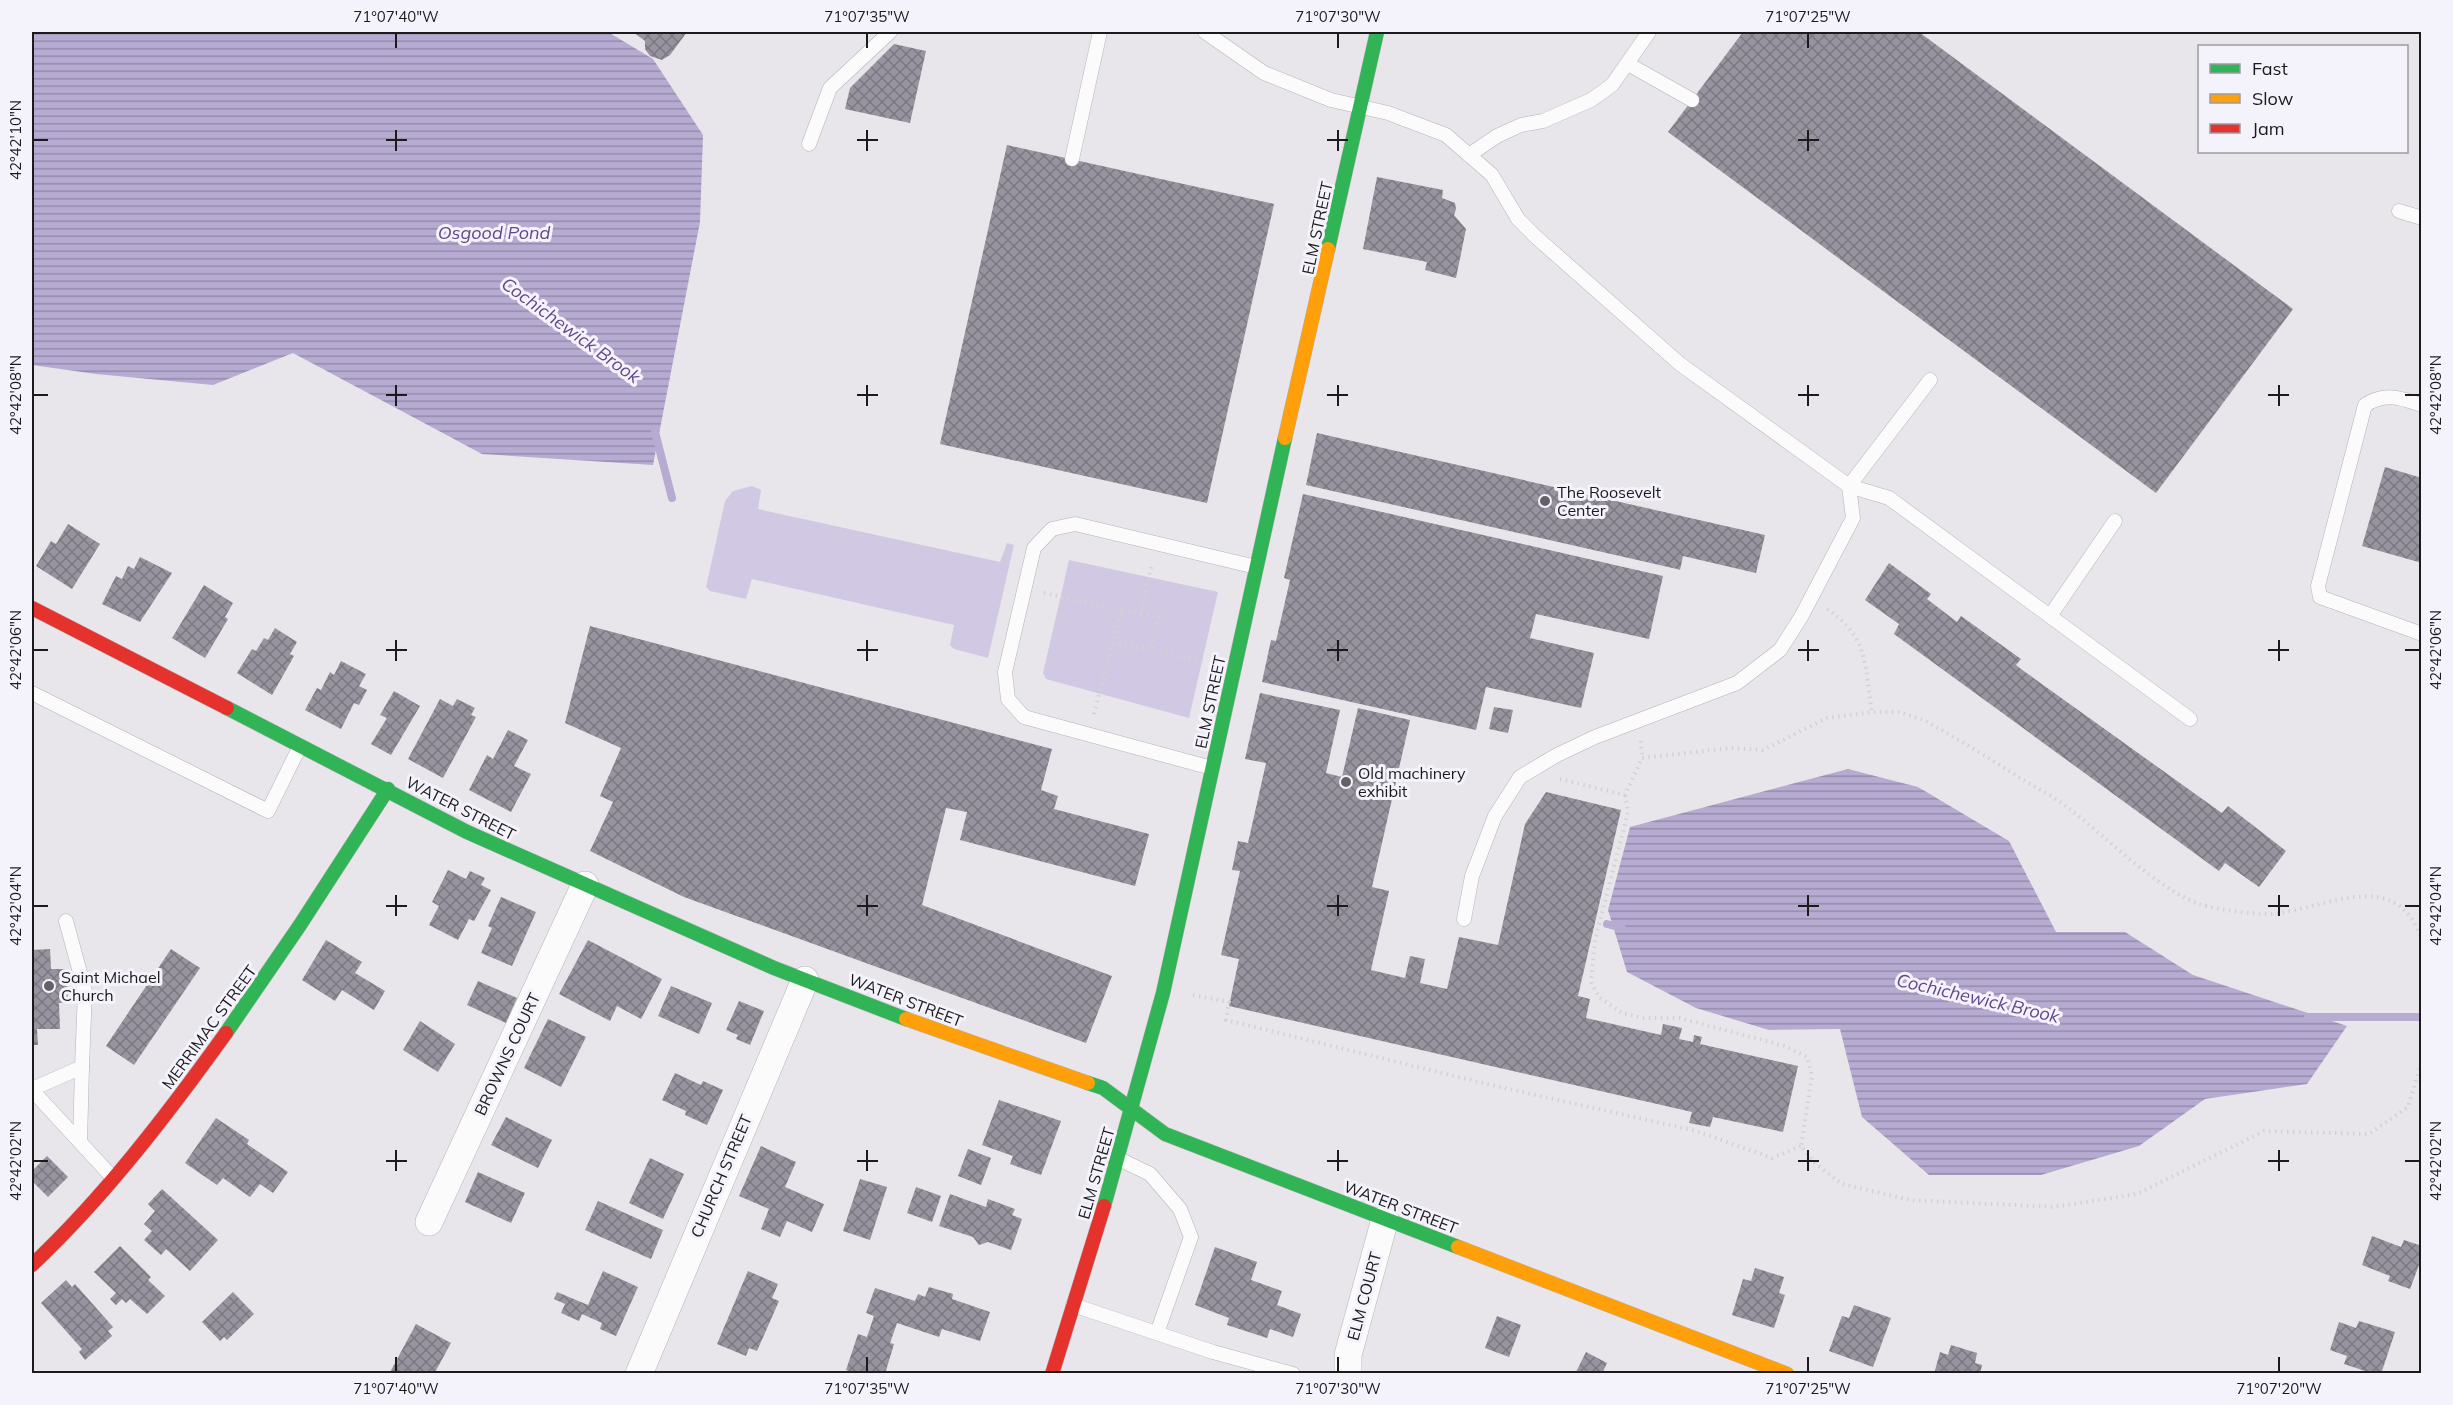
<svg xmlns="http://www.w3.org/2000/svg" width="2453" height="1405" font-family="Mulish,sans-serif">
<style>
.green{fill:#d1c9e3}
.water{fill:url(#water-rules)}
.lines{fill:none;stroke-linecap:round;stroke-linejoin:round}
.stream{stroke:#b7abd2;stroke-width:8}
.building{fill:url(#building-cross-hatch)}
.lane-casing{stroke:#b4b3b6;stroke-width:15}
.street-casing{stroke:#b4b3b6;stroke-width:28}
.fast-casing{stroke:#b4b3b6;stroke-width:15}
.slow-casing{stroke:#b4b3b6;stroke-width:15}
.jam-casing{stroke:#b4b3b6;stroke-width:15}
.path{stroke:#d2d2d2;stroke-width:4;stroke-dasharray:1.5 4.5;stroke-linecap:butt}
.lane{stroke:#fcfbfc;stroke-width:14}
.street{stroke:#fcfbfc;stroke-width:27}
.fast{stroke:#30b455;stroke-width:14}
.slow{stroke:#ff9f0a;stroke-width:14}
.jam{stroke:#e5322d;stroke-width:14}
.ticks{fill:none;stroke:#1b1a1d;stroke-width:2}
.poi-dot{fill:#636165;stroke:#f4f2fa;stroke-width:2}
.labels{text-anchor:middle;dominant-baseline:central;stroke-width:6;stroke-linejoin:round;paint-order:stroke}
.street-label{font-size:16px;fill:#1b1a1d;stroke:#f4f2fa}
.poi-label{font-size:16px;fill:#1b1a1d;stroke:#f4f2fa;text-anchor:start}
.water-label{font-size:18px;font-style:italic;fill:#60488b;stroke:#f4f2fa}
.neatline{fill:none;stroke:#1b1a1d;stroke-width:2}
.ticks-label{font-size:15px;text-anchor:middle;fill:#1b1a1d}
</style>
<defs>
<pattern id="water-rules" width="6" height="5" patternUnits="userSpaceOnUse" patternTransform="scale(1.5)"><rect width="6" height="5" fill="#b7abd2"/><path d="M0 2.5h6" fill="none" stroke="#948aaa"/></pattern>
<pattern id="building-cross-hatch" width="8" height="8" patternUnits="userSpaceOnUse" patternTransform="scale(1.5)"><rect width="8" height="8" fill="#98949f"/><path d="M0 0l8 8M0 8l8-8" fill="none" stroke="#7b7881"/></pattern>
</defs>
<rect width="100%" height="100%" fill="#e8e6eb"/>
<g class="green">
<path d="M 752,486 L 761,490 L 758,509 L 1000,562 L 1007,543 L 1014,545 L 988,658 L 954,649 L 950,645 L 954,625 L 752,579 L 746,599 L 710,591 L 706,587 L 725,501 L 733,491 Z"/>
<path d="M 1069,560 L 1218,592 L 1189,718 L 1046,679 L 1043,673 Z"/>
</g>
<g class="water">
<path d="M 32,32 L 608,32 L 653,59 L 703,135 L 700,222 L 653,465 L 482,454 L 293,353 L 213,385 L 96,374 L 32,365 Z"/>
<path d="M 1848,769 L 1918,787 L 2009,841 L 2056,932 L 2125,932 L 2193,975 L 2347,1026 L 2307,1084 L 2205,1099 L 2139,1146 L 2041,1175 L 1929,1175 L 1862,1117 L 1840,1029 L 1769,1030 L 1696,1008 L 1627,972 L 1608,910 L 1630,827 Z"/>
</g>
<g class="lines">
<g class="stream">
<path d="M 655,432 L 672,498"/>
<path d="M 1607,924 L 1622,928"/>
<path d="M 2308,1017 L 2422,1017"/>
</g>
</g>
<g class="building">
<path d="M 633,32 L 687,32 L 670,55 L 662,60 L 650,56 L 645,49 L 645,41 Z"/>
<path d="M 1743,32 L 1919,32 L 2293,309 L 2156,493 L 1668,132 Z"/>
<path d="M 894,44 L 926,51 L 910,123 L 845,109 L 850,88 Z"/>
<path d="M 1007,145 L 1274,204 L 1207,503 L 940,444 Z"/>
<path d="M 1377,177 L 1443,190 L 1442,198 L 1455,203 L 1456,209 L 1454,215 L 1466,229 L 1456,278 L 1425,270 L 1427,262 L 1363,249 Z"/>
<path d="M 1317,433 L 1765,535 L 1756,573 L 1683,556 L 1680,570 L 1677,569 L 1306,485 Z"/>
<path d="M 2385,467 L 2422,478 L 2422,563 L 2362,546 Z"/>
<path d="M 1303,494 L 1663,576 L 1649,639 L 1536,614 L 1530,638 L 1594,653 L 1581,708 L 1486,687 L 1476,730 L 1262,682 L 1271,640 L 1276,641 L 1290,580 L 1284,578 Z"/>
<path d="M 68,524 L 100,544 L 72,589 L 36,566 L 51,541 L 56,544 Z"/>
<path d="M 140,557 L 172,573 L 140,622 L 102,604 L 116,576 L 122,579 L 128,566 L 134,569 Z"/>
<path d="M 1889,563 L 1931,594 L 1927,599 L 1957,622 L 1961,616 L 2021,659 L 2016,665 L 2021,669 L 2219,811 L 2222,813 L 2228,806 L 2286,851 L 2259,887 L 2225,863 L 2219,871 L 1894,634 L 1899,624 L 1865,600 Z"/>
<path d="M 204,585 L 233,603 L 225,617 L 228,619 L 205,658 L 172,638 Z"/>
<path d="M 590,626 L 1052,749 L 1041,790 L 1058,796 L 1054,809 L 1149,834 L 1135,886 L 960,840 L 967,812 L 946,808 L 922,905 L 1112,976 L 1086,1043 L 684,897 L 590,851 L 613,802 L 600,796 L 621,748 L 565,723 Z"/>
<path d="M 275,628 L 297,642 L 290,654 L 294,656 L 272,695 L 237,673 L 252,649 L 256,651 L 264,638 L 268,640 Z"/>
<path d="M 341,661 L 366,674 L 359,686 L 367,690 L 359,705 L 354,703 L 341,729 L 305,710 L 317,688 L 321,690 L 330,672 L 334,675 Z"/>
<path d="M 394,691 L 420,706 L 391,755 L 371,744 L 387,718 L 380,715 Z"/>
<path d="M 1260,693 L 1340,710 L 1326,773 L 1342,777 L 1358,708 L 1410,720 L 1372,887 L 1389,891 L 1371,970 L 1405,978 L 1410,956 L 1425,959 L 1420,983 L 1447,989 L 1459,937 L 1498,945 L 1525,824 L 1546,792 L 1621,810 L 1578,996 L 1590,999 L 1586,1018 L 1661,1035 L 1663,1024 L 1682,1028 L 1679,1039 L 1693,1042 L 1694,1035 L 1702,1037 L 1700,1044 L 1798,1066 L 1783,1132 L 1713,1117 L 1710,1127 L 1689,1123 L 1692,1112 L 1229,1006 L 1239,959 L 1221,955 L 1240,871 L 1232,870 L 1238,841 L 1248,843 L 1266,763 L 1245,759 Z"/>
<path d="M 440,699 L 453,706 L 457,699 L 475,708 L 471,715 L 476,717 L 443,778 L 408,759 Z"/>
<path d="M 1494,707 L 1513,710 L 1508,733 L 1489,729 Z"/>
<path d="M 508,730 L 528,740 L 514,766 L 531,774 L 511,812 L 469,790 L 487,755 L 493,759 Z"/>
<path d="M 448,870 L 466,879 L 470,871 L 485,878 L 481,885 L 491,890 L 474,921 L 469,919 L 458,940 L 429,925 L 439,906 L 432,902 Z"/>
<path d="M 501,897 L 536,912 L 512,966 L 481,953 L 492,928 L 488,926 Z"/>
<path d="M 326,940 L 362,962 L 355,973 L 385,991 L 374,1010 L 342,990 L 335,1001 L 302,980 Z"/>
<path d="M 588,940 L 662,979 L 641,1019 L 617,1006 L 610,1021 L 559,994 Z"/>
<path d="M 50,949 L 51,969 L 67,969 L 68,1003 L 59,1003 L 60,1029 L 37,1029 L 38,1045 L 32,1045 L 32,950 Z"/>
<path d="M 171,949 L 200,968 L 134,1065 L 106,1046 Z"/>
<path d="M 478,981 L 517,998 L 506,1023 L 467,1005 Z"/>
<path d="M 671,986 L 712,1003 L 699,1034 L 658,1016 Z"/>
<path d="M 739,1001 L 764,1011 L 750,1045 L 736,1039 L 738,1035 L 726,1030 Z"/>
<path d="M 548,1019 L 586,1037 L 561,1087 L 524,1068 Z"/>
<path d="M 420,1021 L 455,1044 L 438,1072 L 403,1050 Z"/>
<path d="M 675,1073 L 701,1085 L 703,1081 L 723,1090 L 707,1125 L 685,1115 L 686,1111 L 662,1100 Z"/>
<path d="M 999,1100 L 1061,1121 L 1041,1175 L 1010,1164 L 1013,1156 L 982,1145 Z"/>
<path d="M 506,1117 L 552,1140 L 538,1168 L 491,1145 Z"/>
<path d="M 216,1118 L 249,1140 L 247,1144 L 288,1172 L 273,1193 L 260,1184 L 250,1197 L 223,1178 L 217,1185 L 185,1163 Z"/>
<path d="M 761,1146 L 796,1162 L 785,1187 L 824,1204 L 812,1232 L 787,1221 L 780,1237 L 761,1229 L 769,1209 L 739,1196 Z"/>
<path d="M 968,1149 L 991,1158 L 981,1185 L 958,1176 Z"/>
<path d="M 47,1156 L 68,1177 L 48,1197 L 32,1181 L 32,1171 Z"/>
<path d="M 650,1158 L 684,1174 L 663,1219 L 629,1203 Z"/>
<path d="M 478,1172 L 525,1193 L 511,1223 L 465,1202 Z"/>
<path d="M 860,1179 L 887,1187 L 870,1240 L 843,1231 Z"/>
<path d="M 916,1187 L 941,1196 L 932,1222 L 907,1213 Z"/>
<path d="M 162,1189 L 218,1240 L 190,1271 L 166,1249 L 161,1255 L 144,1240 L 152,1231 L 144,1224 L 155,1211 L 148,1204 Z"/>
<path d="M 950,1194 L 986,1207 L 988,1199 L 1015,1209 L 1012,1215 L 1022,1219 L 1011,1250 L 988,1242 L 979,1245 L 973,1237 L 939,1226 Z"/>
<path d="M 598,1201 L 663,1230 L 651,1259 L 585,1230 Z"/>
<path d="M 2372,1236 L 2401,1247 L 2404,1240 L 2422,1246 L 2422,1257 L 2410,1289 L 2388,1281 L 2390,1276 L 2362,1265 Z"/>
<path d="M 120,1246 L 151,1277 L 148,1280 L 165,1296 L 147,1314 L 130,1299 L 126,1303 L 122,1299 L 116,1305 L 110,1299 L 116,1293 L 94,1272 Z"/>
<path d="M 1215,1247 L 1257,1262 L 1251,1280 L 1282,1291 L 1277,1305 L 1301,1314 L 1293,1337 L 1270,1329 L 1267,1338 L 1227,1325 L 1229,1318 L 1195,1305 Z"/>
<path d="M 1755,1268 L 1784,1277 L 1779,1293 L 1785,1295 L 1774,1328 L 1732,1315 L 1743,1279 L 1751,1281 Z"/>
<path d="M 603,1271 L 638,1287 L 616,1336 L 600,1329 L 602,1323 L 582,1314 L 579,1321 L 561,1313 L 565,1304 L 554,1299 L 557,1292 L 588,1305 Z"/>
<path d="M 748,1271 L 778,1284 L 772,1298 L 779,1301 L 757,1351 L 749,1348 L 746,1356 L 717,1344 Z"/>
<path d="M 66,1280 L 72,1287 L 75,1284 L 113,1327 L 108,1331 L 112,1336 L 85,1360 L 79,1352 L 82,1349 L 41,1303 Z"/>
<path d="M 929,1287 L 953,1294 L 952,1299 L 990,1312 L 980,1341 L 942,1329 L 939,1337 L 897,1323 L 890,1343 L 894,1344 L 885,1374 L 857,1374 L 846,1370 L 858,1334 L 867,1337 L 874,1316 L 866,1313 L 875,1288 L 915,1301 L 918,1294 L 925,1297 Z"/>
<path d="M 233,1292 L 254,1314 L 227,1340 L 224,1337 L 220,1341 L 202,1322 Z"/>
<path d="M 1854,1305 L 1891,1318 L 1873,1367 L 1829,1351 L 1842,1316 L 1849,1318 Z"/>
<path d="M 1497,1316 L 1521,1325 L 1509,1357 L 1485,1348 Z"/>
<path d="M 2359,1321 L 2395,1332 L 2381,1374 L 2374,1374 L 2344,1364 L 2347,1356 L 2330,1350 L 2339,1322 L 2356,1328 Z"/>
<path d="M 416,1324 L 451,1343 L 434,1374 L 389,1374 Z"/>
<path d="M 1951,1345 L 1977,1353 L 1975,1363 L 1982,1365 L 1980,1374 L 1934,1374 L 1940,1352 L 1948,1355 Z"/>
<path d="M 1586,1352 L 1607,1363 L 1602,1374 L 1575,1374 Z"/>
</g>
<g class="lines">
<defs>
<g id="lane">
<path d="M 1205,32 L 1264,73 L 1331,100 L 1388,113 L 1446,135 L 1492,175 L 1518,219 L 1536,237 L 1680,364 L 1849,486 L 1889,498 L 2190,719"/>
<path d="M 1628,64 L 1692,100"/>
<path d="M 809,144 L 830,88 L 890,32"/>
<path d="M 1469,155 L 1497,136 L 1521,125 L 1543,121 L 1591,100 L 1612,85 L 1649,32"/>
<path d="M 1072,159 L 1100,32"/>
<path d="M 2399,211 L 2422,218"/>
<path d="M 2422,405 C 2400,398 2386,392 2365,405 L 2318,586 L 2320,597 L 2422,634"/>
<path d="M 2050,616 L 2115,521"/>
<path d="M 32,693 L 268,811 L 300,746"/>
<path d="M 1212,768 L 1024,717 L 1008,699 L 1005,672 L 1034,548 L 1052,529 L 1075,524 L 1256,567"/>
<path d="M 1464,919 L 1472,876 L 1495,816 L 1520,777 L 1557,755 L 1595,737 L 1737,683 L 1780,650 L 1801,617 L 1853,518 L 1849,486 L 1930,380"/>
<path d="M 66,921 L 85,991 L 82,1067"/>
<path d="M 32,1089 L 82,1067 L 80,1142"/>
<path d="M 32,1090 L 113,1178"/>
<path d="M 1119,1159 L 1150,1174 L 1180,1209 L 1191,1237 L 1157,1333"/>
<path d="M 1073,1305 L 1213,1352 L 1293,1374"/>
</g>
<g id="street">
<path d="M 429,1222 L 585,885"/>
<path d="M 639,1374 L 805,980"/>
<path d="M 1348,1374 L 1348,1355 L 1385,1219"/>
</g>
<g id="fast">
<path d="M 1328,249 L 1377,32"/>
<path d="M 227,708 L 467,832 L 774,968 L 906,1019"/>
<path d="M 226,1033 L 300,925 L 388,789"/>
<path d="M 1088,1083 L 1103,1088 L 1165,1134 L 1458,1247"/>
<path d="M 1104,1206 L 1163,993 L 1285,438"/>
</g>
<g id="slow">
<path d="M 1285,438 L 1328,249"/>
<path d="M 906,1019 L 1088,1083"/>
<path d="M 1458,1247 L 1787,1374"/>
</g>
<g id="jam">
<path d="M 32,608 L 227,708"/>
<path d="M 32,1265 C 105,1196 167,1115 226,1033"/>
<path d="M 1052,1374 L 1104,1206"/>
</g>
</defs>
<use href="#lane" class="lane-casing"/>
<use href="#street" class="street-casing"/>
<use href="#fast" class="fast-casing"/>
<use href="#slow" class="slow-casing"/>
<use href="#jam" class="jam-casing"/>
<g class="path">
<path d="M 1044,593 L 1122,610 L 1093,717"/>
<path d="M 1827,609 C 1870,638 1864,666 1872,712"/>
<path d="M 1122,610 L 1141,614 L 1152,563"/>
<path d="M 1141,614 L 1159,617 L 1151,650"/>
<path d="M 1113,642 L 1206,662"/>
<path d="M 1641,741 L 1642,758"/>
<path d="M 1560,779 L 1625,795 L 1642,758 L 1731,748 L 1763,750 L 1827,718 L 1872,712 L 1899,712 L 1924,720 C 1958,739 1992,760 2025,781 C 2039,789 2054,797 2067,807 C 2105,836 2156,888 2199,904 C 2217,910 2262,916 2280,913 C 2333,905 2396,868 2422,939"/>
<path d="M 1625,795 L 1628,812 L 1595,940 L 1591,982 L 1599,997 L 1622,1013 L 1643,1018 L 1679,1018 L 1785,1046 L 1807,1057 L 1812,1076 L 1801,1146 L 1817,1165 L 1842,1184 L 1910,1200 L 2054,1207 L 2137,1194 L 2264,1131 L 2369,1134 L 2408,1107 L 2422,1061"/>
<path d="M 1193,995 L 1229,1002 L 1226,1020 L 1487,1084 L 1696,1131 L 1772,1158 L 1801,1146"/>
</g>
<use href="#lane" class="lane"/>
<use href="#street" class="street"/>
<use href="#fast" class="fast"/>
<use href="#slow" class="slow"/>
<use href="#jam" class="jam"/>
</g>
<path class="ticks" d="M 396,33 L 396,48M 867,33 L 867,48M 1338,33 L 1338,48M 1808,33 L 1808,48M 396,130 L 396,151M 867,130 L 867,151M 1338,130 L 1338,151M 1808,130 L 1808,151M 33,140 L 48,140M 386,140 L 407,140M 857,140 L 878,140M 1327,140 L 1348,140M 1798,140 L 1819,140M 396,385 L 396,406M 867,385 L 867,406M 1338,385 L 1338,406M 1808,385 L 1808,406M 2279,385 L 2279,406M 33,395 L 48,395M 386,395 L 407,395M 857,395 L 878,395M 1327,395 L 1348,395M 1798,395 L 1819,395M 2268,395 L 2289,395M 2405,395 L 2420,395M 396,640 L 396,661M 867,640 L 867,661M 1338,640 L 1338,661M 1808,640 L 1808,661M 2279,640 L 2279,661M 33,650 L 48,650M 386,650 L 407,650M 857,650 L 878,650M 1327,650 L 1348,650M 1798,650 L 1819,650M 2268,650 L 2289,650M 2405,650 L 2420,650M 396,895 L 396,916M 867,895 L 867,916M 1338,895 L 1338,916M 1808,895 L 1808,916M 2279,895 L 2279,916M 33,906 L 48,906M 386,906 L 407,906M 857,906 L 878,906M 1327,906 L 1348,906M 1798,906 L 1819,906M 2268,906 L 2289,906M 2405,906 L 2420,906M 396,1150 L 396,1171M 867,1150 L 867,1171M 1338,1150 L 1338,1171M 1808,1150 L 1808,1171M 2279,1150 L 2279,1171M 33,1161 L 48,1161M 386,1161 L 407,1161M 857,1161 L 878,1161M 1327,1161 L 1348,1161M 1798,1161 L 1819,1161M 2268,1161 L 2289,1161M 2405,1161 L 2420,1161M 396,1357 L 396,1372M 867,1357 L 867,1372M 1338,1357 L 1338,1372M 1808,1357 L 1808,1372M 2279,1357 L 2279,1372"/>
<g class="poi-dot">
<circle cx="1545" cy="501" r="6"/>
<circle cx="1346" cy="782" r="6"/>
<circle cx="49" cy="986" r="6"/>
</g>
<g class="labels">
<g class="street-label">
<text transform="translate(1317 228) rotate(-78)">ELM STREET</text>
<text transform="translate(1210 702) rotate(-78)">ELM STREET</text>
<text transform="translate(461 808) rotate(27)">WATER STREET</text>
<text transform="translate(906 1000) rotate(21)">WATER STREET</text>
<text transform="translate(209 1027) rotate(-54)">MERRIMAC STREET</text>
<text transform="translate(507 1054) rotate(-65)">BROWNS COURT</text>
<text transform="translate(1096 1173) rotate(-74)">ELM STREET</text>
<text transform="translate(721 1176) rotate(-67)">CHURCH STREET</text>
<text transform="translate(1401 1207) rotate(21)">WATER STREET</text>
<text transform="translate(1364 1296) rotate(-75)">ELM COURT</text>
</g>
<g class="poi-label">
<text x="1557" y="492">The Roosevelt<tspan x="1557" dy="18">Center</tspan></text>
<text x="1358" y="773">Old machinery<tspan x="1358" dy="18">exhibit</tspan></text>
<text x="61" y="977">Saint Michael<tspan x="61" dy="18">Church</tspan></text>
</g>
<g class="water-label">
<text x="494" y="232">Osgood Pond</text>
<text transform="translate(571 330) rotate(36)">Cochichewick Brook</text>
<text transform="translate(1978 998) rotate(13)">Cochichewick Brook</text>
</g>
</g>
<rect width="2453" height="1405" fill="none" stroke="#f4f2fa" stroke-width="66"/>
<rect x="2198" y="45" width="210" height="108" fill="#f4f2fa" stroke="#9d9ca2" stroke-width="1.5"/>
<rect x="2210" y="64" width="30" height="9" fill="#30b455" stroke="#9d9ca2" stroke-width="1.5"/>
<text x="2252" y="75" font-size="18" fill="#1b1a1d">Fast</text>
<rect x="2210" y="94" width="30" height="9" fill="#ff9f0a" stroke="#9d9ca2" stroke-width="1.5"/>
<text x="2252" y="105" font-size="18" fill="#1b1a1d">Slow</text>
<rect x="2210" y="124" width="30" height="9" fill="#e5322d" stroke="#9d9ca2" stroke-width="1.5"/>
<text x="2252" y="135" font-size="18" fill="#1b1a1d">Jam</text>
<rect x="33" y="33" width="2387" height="1339" class="neatline"/>
<g class="ticks-label">
<text x="396" y="22">71°07'40"W</text>
<text x="867" y="22">71°07'35"W</text>
<text x="1338" y="22">71°07'30"W</text>
<text x="1808" y="22">71°07'25"W</text>
<text transform="translate(16 140) rotate(-90)" y="5">42°42'10"N</text>
<text transform="translate(16 395) rotate(-90)" y="5">42°42'08"N</text>
<text transform="translate(2436 395) rotate(-90)" y="5">42°42'08"N</text>
<text transform="translate(16 650) rotate(-90)" y="5">42°42'06"N</text>
<text transform="translate(2436 650) rotate(-90)" y="5">42°42'06"N</text>
<text transform="translate(16 906) rotate(-90)" y="5">42°42'04"N</text>
<text transform="translate(2436 906) rotate(-90)" y="5">42°42'04"N</text>
<text transform="translate(16 1161) rotate(-90)" y="5">42°42'02"N</text>
<text transform="translate(2436 1161) rotate(-90)" y="5">42°42'02"N</text>
<text x="396" y="1394">71°07'40"W</text>
<text x="867" y="1394">71°07'35"W</text>
<text x="1338" y="1394">71°07'30"W</text>
<text x="1808" y="1394">71°07'25"W</text>
<text x="2279" y="1394">71°07'20"W</text>
</g>
</svg>
